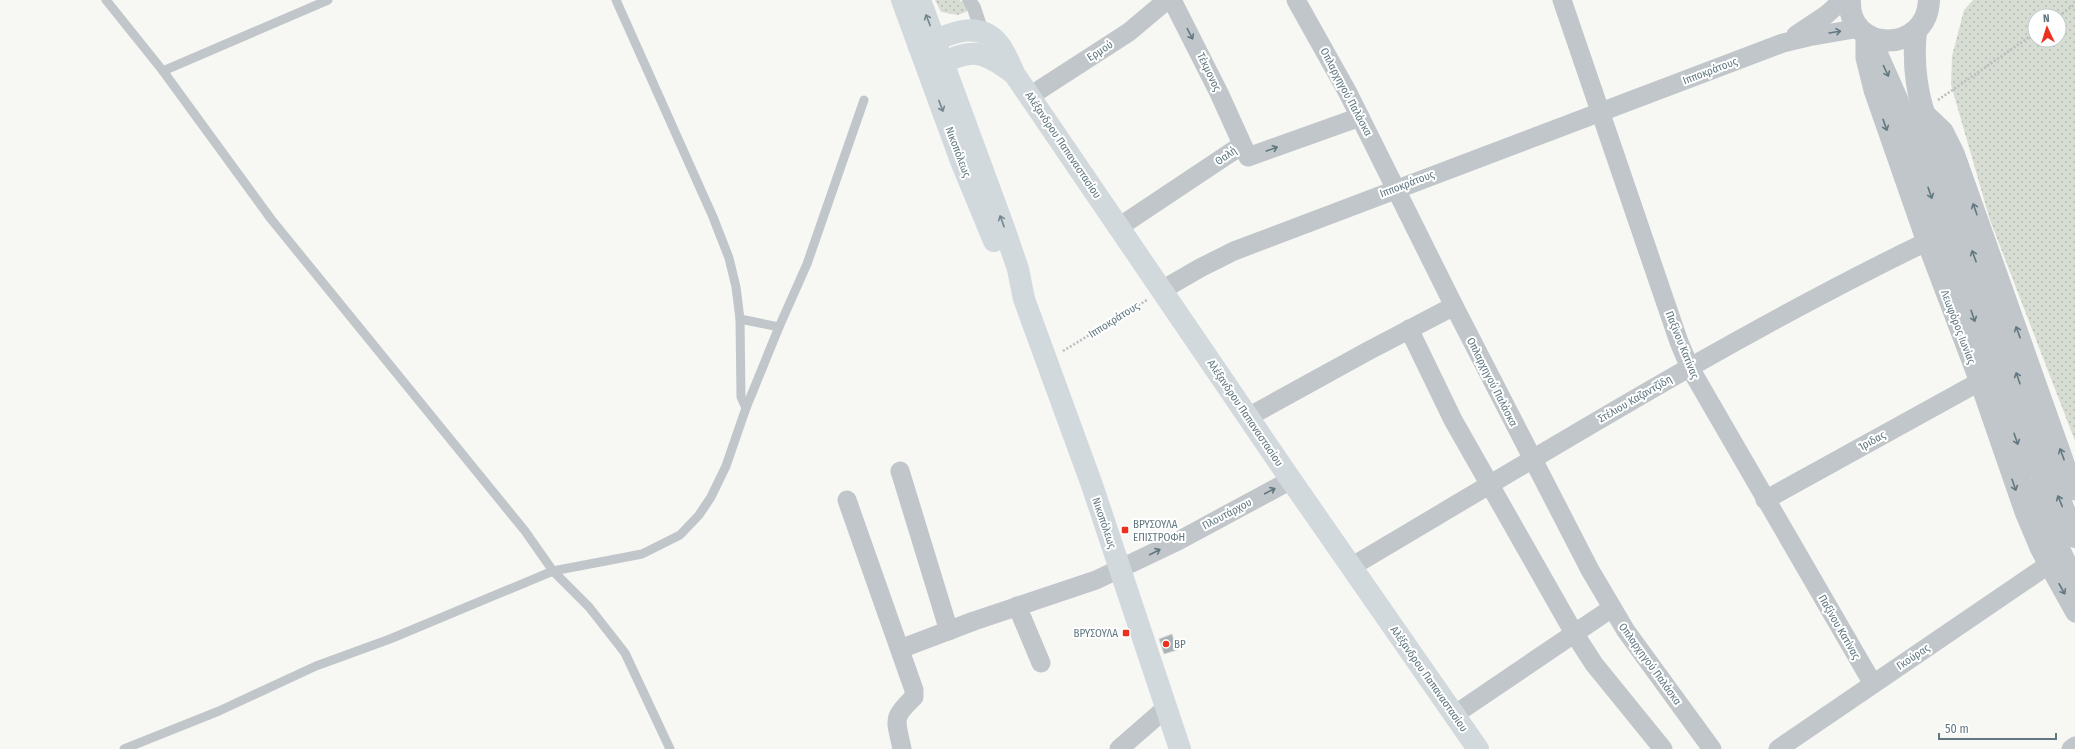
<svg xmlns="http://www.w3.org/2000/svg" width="2075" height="749" font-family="'Fira Sans Condensed',sans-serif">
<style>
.grass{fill:url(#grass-dots);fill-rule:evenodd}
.building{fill:#a7b3b6;stroke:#d9d9d6}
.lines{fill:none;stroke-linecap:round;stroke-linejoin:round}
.path{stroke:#b8bdbf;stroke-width:2.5;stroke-dasharray:2 2;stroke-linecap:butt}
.service{stroke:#c0c6c9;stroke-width:9}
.pedestrian{stroke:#c0c6c9;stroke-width:14}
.minor{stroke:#c0c6c9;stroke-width:19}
.tertiary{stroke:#c0c6c9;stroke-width:22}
.secondary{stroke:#d2d9dc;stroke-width:22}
.oneway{stroke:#72878f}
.oneway2{stroke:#617881}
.poi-dot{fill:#ec301f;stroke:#fff;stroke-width:1.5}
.labels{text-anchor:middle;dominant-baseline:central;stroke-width:4;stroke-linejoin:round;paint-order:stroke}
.street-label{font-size:11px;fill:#617881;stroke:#fff}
.poi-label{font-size:11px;fill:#617881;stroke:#fff;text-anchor:start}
</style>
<defs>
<pattern id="grass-dots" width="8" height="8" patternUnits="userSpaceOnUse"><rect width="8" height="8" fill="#d8ddd3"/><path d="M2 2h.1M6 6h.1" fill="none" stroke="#b3b8b1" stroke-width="1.8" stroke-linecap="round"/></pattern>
</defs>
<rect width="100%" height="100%" fill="#f7f7f4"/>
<g class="grass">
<path d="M 935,0 L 960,0 L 968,11 L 958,15 L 941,12 Z"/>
<path d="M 1973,0 L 2075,0 L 2075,441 L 1990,220 L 1951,85 L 1952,56 L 1964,10 ZM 2035,16 L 2059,16 L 2059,40 L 2035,40 Z"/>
</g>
<path class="building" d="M 1172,634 L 1177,650 L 1164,654 L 1159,639 Z"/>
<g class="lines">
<g class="path">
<path d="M 2059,16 L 2075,4"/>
<path d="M 1938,100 L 2035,33"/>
<path d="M 1063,351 L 1147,300"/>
</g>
<g class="service">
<path d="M 106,0 L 163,71 L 271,219 L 525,531 L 553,571 L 589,607 L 625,653 L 670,749"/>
<path d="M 616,0 L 713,217 L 729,258 L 736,287 L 740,319 L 741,397 L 746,408"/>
<path d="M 163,71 L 328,0"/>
<path d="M 740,319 L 779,327"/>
<path d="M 124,749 L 219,711 L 316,666 L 390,639 L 553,571 L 642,554 L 680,535 L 699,515 L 711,497 L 726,466 L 746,408 L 779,327 L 807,264 L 864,100"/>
</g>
<path class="pedestrian" d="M 969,0 L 974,8 L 982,32"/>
<g class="minor">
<path d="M 1172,0 L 1219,93 L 1248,157 L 1360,117"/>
<path d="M 1296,0 L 1348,93 L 1454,306 L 1590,570 L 1626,631 L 1712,749"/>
<path d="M 1562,0 L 1679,342 L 1690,368 L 1873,684"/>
<path d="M 1865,33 L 1865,58 L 1873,90 L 1926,242 L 1979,382 L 2024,512 L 2040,550 L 2075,613"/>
<path d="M 1796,35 L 1826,15 L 1843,0"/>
<path d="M 1030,96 L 1129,32 L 1167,0"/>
<path d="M 1923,111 L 1944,131 L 1955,153 L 2075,491"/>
<path d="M 1119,227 L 1242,145"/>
<path d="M 1162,290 L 1200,268 L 1234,251 L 1783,43 L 1808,37 L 1860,28"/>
<path d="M 1409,329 L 1453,420 L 1574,633 L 1594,664 L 1663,749"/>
<path d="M 1248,417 L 1368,351 L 1454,306"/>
<path d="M 900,471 L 949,631"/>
<path d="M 847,500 L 914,690 L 914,697 C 891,719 896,719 902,749"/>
<path d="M 1765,500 L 1979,382"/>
<path d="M 1351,567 C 1541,455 1728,338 1926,242"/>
<path d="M 1017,606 L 1041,663"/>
<path d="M 900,649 L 974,621 L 1096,580 L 1178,541 L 1291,480"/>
<path d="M 1454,715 L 1612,608"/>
<path d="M 1119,749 L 1166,708"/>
<path d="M 1778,749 L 2048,565"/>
<path d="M 2071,749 L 2075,746"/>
</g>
<g class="tertiary">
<path d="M 1850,0 C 1847,53 1927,55 1929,0"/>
<path d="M 1916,31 C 1913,59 1915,83 1923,110 L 2054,485 L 2075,537"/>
<path d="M 1869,36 L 1897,99 L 2030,479 L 2052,534 L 2075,583"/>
</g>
<g class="secondary">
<path d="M 902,0 L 961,161 L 994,241"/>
<path d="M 920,0 L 1004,228 L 1018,269 L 1024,299 L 1092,485 L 1180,749"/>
<path d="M 919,47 C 943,37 975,18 997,42 C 1005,50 1010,65 1015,75 L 1291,480 L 1478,749"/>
<path d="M 930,68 C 970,51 976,45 1013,73"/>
</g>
</g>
<defs><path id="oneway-shaft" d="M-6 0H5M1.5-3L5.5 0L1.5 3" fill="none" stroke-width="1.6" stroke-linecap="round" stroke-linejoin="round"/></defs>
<g class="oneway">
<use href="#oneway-shaft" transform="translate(928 20) rotate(-111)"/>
<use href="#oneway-shaft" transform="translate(941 106) rotate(69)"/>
<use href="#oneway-shaft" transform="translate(1002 221) rotate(-110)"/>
</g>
<g class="oneway2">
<use href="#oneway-shaft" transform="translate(1835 32) rotate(-9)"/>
<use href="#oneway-shaft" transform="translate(1190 34) rotate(62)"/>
<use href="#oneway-shaft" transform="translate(1886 71) rotate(65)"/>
<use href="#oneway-shaft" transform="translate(1885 125) rotate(71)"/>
<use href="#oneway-shaft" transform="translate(1272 149) rotate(-20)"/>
<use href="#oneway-shaft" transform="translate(1930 193) rotate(71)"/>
<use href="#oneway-shaft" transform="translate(1975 209) rotate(-109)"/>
<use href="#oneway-shaft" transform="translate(1974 256) rotate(-110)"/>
<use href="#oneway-shaft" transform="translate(1973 316) rotate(71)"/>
<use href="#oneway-shaft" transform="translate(2018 332) rotate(-110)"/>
<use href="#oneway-shaft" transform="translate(2018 378) rotate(-109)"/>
<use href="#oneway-shaft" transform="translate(2016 439) rotate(71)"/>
<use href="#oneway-shaft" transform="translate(2062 454) rotate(-110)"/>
<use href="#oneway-shaft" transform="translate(2014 485) rotate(71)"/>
<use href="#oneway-shaft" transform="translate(1270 491) rotate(-28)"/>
<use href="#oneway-shaft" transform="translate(2060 501) rotate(-112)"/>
<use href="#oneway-shaft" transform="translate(1155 552) rotate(-27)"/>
<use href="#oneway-shaft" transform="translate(2062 589) rotate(61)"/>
</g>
<g class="poi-dot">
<rect x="1121" y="526" width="8" height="8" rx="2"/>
<rect x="1122" y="629" width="8" height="8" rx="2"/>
<circle cx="1166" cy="644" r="4"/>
</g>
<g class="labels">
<g class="street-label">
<text transform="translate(1100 51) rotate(-33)">Ερμού</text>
<text transform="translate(1710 71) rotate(-21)">Ιπποκράτους</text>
<text transform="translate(1209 72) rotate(64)">Τέκμονος</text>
<text transform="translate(1346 92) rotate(62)">Οπλαρχηγού Παλάσκα</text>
<text transform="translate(1063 145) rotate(56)">Αλέξανδρου Παπαναστασίου</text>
<text transform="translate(958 152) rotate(69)">Νικοπόλεως</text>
<text transform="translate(1226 156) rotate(-34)">Θαλή</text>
<text transform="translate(1407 184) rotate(-21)">Ιπποκράτους</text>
<text transform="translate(1114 320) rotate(-32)">Ιπποκράτους</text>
<text transform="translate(1958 327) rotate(69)">Λεωφόρος Ιωνίας</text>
<text transform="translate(1682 345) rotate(68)">Παξίνου Κατίνας</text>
<text transform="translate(1492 382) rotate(63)">Οπλαρχηγού Παλάσκα</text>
<text transform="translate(1635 399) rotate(-30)">Στέλιου Καζαντζίδη</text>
<text transform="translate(1245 413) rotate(56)">Αλέξανδρου Παπαναστασίου</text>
<text transform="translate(1872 441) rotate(-29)">Ίριδας</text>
<text transform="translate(1227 514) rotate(-28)">Πλουτάρχου</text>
<text transform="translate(1104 523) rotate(71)">Νικοπόλεως</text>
<text transform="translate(1839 627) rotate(60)">Παξίνου Κατίνας</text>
<text transform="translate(1913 657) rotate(-34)">Γκούρας</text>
<text transform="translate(1650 664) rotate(54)">Οπλαρχηγού Παλάσκα</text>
<text transform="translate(1429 679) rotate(55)">Αλέξανδρου Παπαναστασίου</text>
</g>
<g class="poi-label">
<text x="1133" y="524">ΒΡΥΣΟΥΛΑ<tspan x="1133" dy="13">ΕΠΙΣΤΡΟΦΗ</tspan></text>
<text x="1118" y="633" text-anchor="end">ΒΡΥΣΟΥΛΑ</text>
<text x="1174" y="644">BP</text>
</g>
</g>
<g transform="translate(2047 28) rotate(356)"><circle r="19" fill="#ffffff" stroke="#c0c9cd"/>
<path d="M0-3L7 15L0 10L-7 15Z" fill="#ec301f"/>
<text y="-6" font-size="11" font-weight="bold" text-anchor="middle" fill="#617881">N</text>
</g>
<path d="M1939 733v6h117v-6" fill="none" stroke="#617881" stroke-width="2"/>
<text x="1945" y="733" font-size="12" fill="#617881" stroke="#ffffff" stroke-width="3" paint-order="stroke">50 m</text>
</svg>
